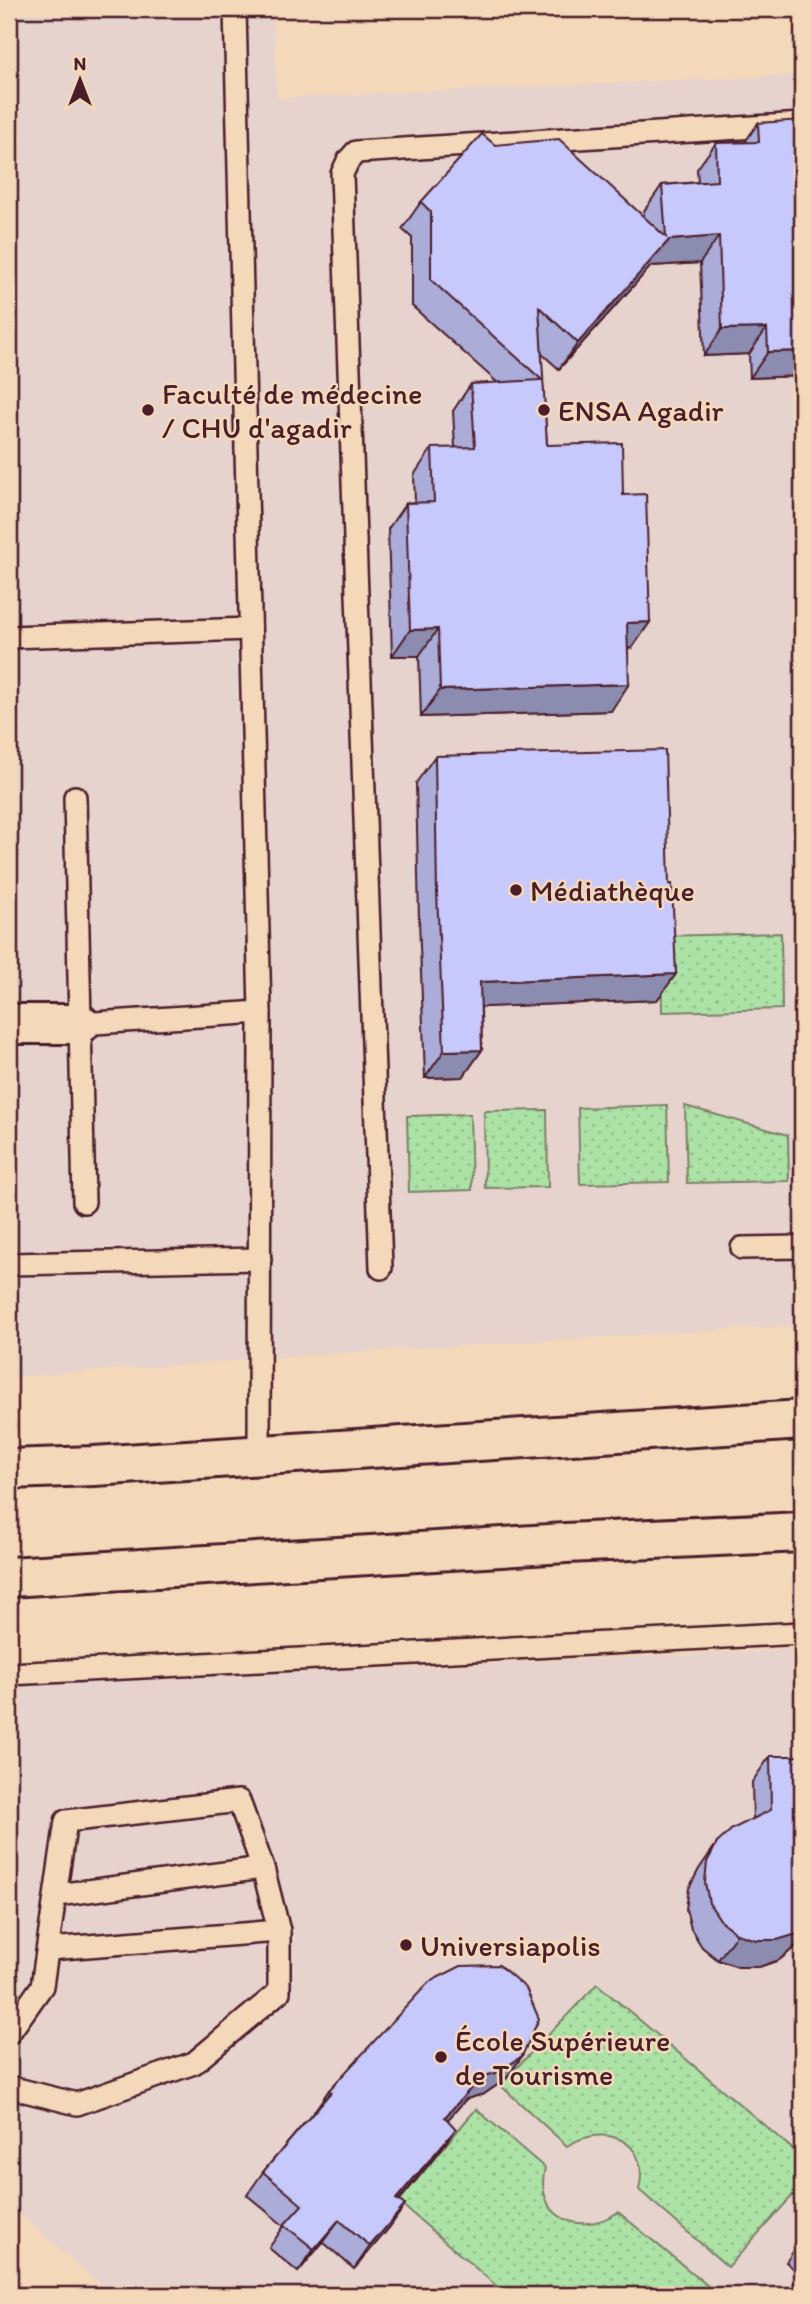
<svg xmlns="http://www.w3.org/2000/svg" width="811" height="2304" font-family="Itim,sans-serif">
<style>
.built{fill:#e6d3ce}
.green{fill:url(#green-dots);stroke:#7b8068;stroke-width:2}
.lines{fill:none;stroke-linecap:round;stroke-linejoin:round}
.lane-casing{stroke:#4a1f2b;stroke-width:26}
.street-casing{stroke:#4a1f2b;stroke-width:44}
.secondary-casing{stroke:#4a1f2b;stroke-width:44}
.lane{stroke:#f4d8ba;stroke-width:21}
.street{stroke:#f4d8ba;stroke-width:38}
.secondary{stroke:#f4d8ba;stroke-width:38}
.wall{fill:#abacd8;stroke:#4a1f2b;stroke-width:2}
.shaded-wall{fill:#8b8cb0;stroke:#4a1f2b;stroke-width:2}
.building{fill:#c7c8fb;stroke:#4a1f2b;stroke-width:2}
.poi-dot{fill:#4a1f2b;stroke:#f4d8ba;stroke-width:2.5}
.labels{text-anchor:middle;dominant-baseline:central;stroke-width:5;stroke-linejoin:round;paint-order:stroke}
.poi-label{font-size:30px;fill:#4a1f2b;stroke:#f4d8ba;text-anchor:start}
</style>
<defs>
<pattern id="green-dots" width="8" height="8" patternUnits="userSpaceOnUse" patternTransform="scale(1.75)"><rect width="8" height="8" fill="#ace2a5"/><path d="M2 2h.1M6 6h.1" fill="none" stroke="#96c18e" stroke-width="1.8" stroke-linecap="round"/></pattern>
</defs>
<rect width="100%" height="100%" fill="#f4d8ba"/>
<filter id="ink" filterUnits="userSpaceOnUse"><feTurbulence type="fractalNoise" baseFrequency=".0143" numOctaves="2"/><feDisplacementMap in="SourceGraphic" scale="14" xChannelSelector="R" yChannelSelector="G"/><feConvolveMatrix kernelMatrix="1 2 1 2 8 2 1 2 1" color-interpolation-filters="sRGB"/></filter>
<g filter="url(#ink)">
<g class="built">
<path d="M 9,9 L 273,9 L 277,98 L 802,75 L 802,1325 L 324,1354 L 9,1377 Z"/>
<path d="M 802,1649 L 802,2295 L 112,2295 L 9,2205 L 9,1686 Z"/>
</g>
<g class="green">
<path d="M 781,933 L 782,1009 L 662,1012 L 661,936 Z"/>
<path d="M 667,1105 L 669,1182 L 580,1184 L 578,1108 Z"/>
<path d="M 685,1106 L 788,1135 L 789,1181 L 687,1183 Z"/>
<path d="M 547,1110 L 548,1187 L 485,1188 L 484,1111 Z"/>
<path d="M 470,1114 L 472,1190 L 409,1192 L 407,1116 Z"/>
<path d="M 597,1984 L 802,2157 L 802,2185 L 728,2267 L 639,2190 C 651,2140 605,2122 567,2146 L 500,2085 Z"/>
<path d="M 476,2109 L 545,2168 C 533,2217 580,2238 618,2212 L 708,2286 L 701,2295 L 507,2295 L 393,2197 L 400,2199 Z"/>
</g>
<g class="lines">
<defs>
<g id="lane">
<path d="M 235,9 L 260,1012 L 259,1455"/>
<path d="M 9,637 L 250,629"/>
<path d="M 75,797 L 84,1202"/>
<path d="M 80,1024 L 260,1012"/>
<path d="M 742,1248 L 802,1247"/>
<path d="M 9,1264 L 260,1259"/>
<path d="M 381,1268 L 342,174 L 348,161 L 356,152 L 802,124"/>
<path d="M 9,1674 L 802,1633"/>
<path d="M 57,1895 L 263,1868"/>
<path d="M 49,1949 L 279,1931"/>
<path d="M 9,2033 L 42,1986 L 66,1821 L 239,1801 L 263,1868 L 279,1931 L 279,1992 L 194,2063 L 77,2104 L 9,2087"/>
</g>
<path id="street" d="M 9,1024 L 80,1024"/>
<g id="secondary">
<path d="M 9,1469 L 94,1466 L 802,1420"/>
<path d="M 9,1577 L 566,1543 L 802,1532"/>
</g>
</defs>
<use href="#lane" class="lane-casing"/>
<use href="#street" class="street-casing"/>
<use href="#secondary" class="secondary-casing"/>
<use href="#lane" class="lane"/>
<use href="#street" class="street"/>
<use href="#secondary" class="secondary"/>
</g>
<g class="wall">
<path d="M 758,123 L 802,376 L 750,378 L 749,354 L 704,356 L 700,263 L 651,266 L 559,369 L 541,353 L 547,445 L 623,495 L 650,622 L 632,648 L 628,649 L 611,711 L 421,717 L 419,656 L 392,656 L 388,529 L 406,503 L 415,502 L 414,475 L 432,448 L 455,448 L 453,411 L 471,384 L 498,383 L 412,306 L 412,238 L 402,229 L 421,202 L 495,145 L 644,217 L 644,211 L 662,185 L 698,182 L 697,169 L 716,143 L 745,142 Z"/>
<path d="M 435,756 L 669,884 L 676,974 L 657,1000 L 481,1007 L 482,1050 L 463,1077 L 425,1078 L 419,920 L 416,783 Z"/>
<path d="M 770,1756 L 802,1756 L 802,1937 L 795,1947 L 779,1960 L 759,1967 L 738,1967 L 718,1960 L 702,1947 L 691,1929 L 686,1909 L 689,1888 L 699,1869 L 717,1843 L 753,1819 L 752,1782 Z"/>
<path d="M 522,2056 L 506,2079 L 484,2094 L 466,2099 L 447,2120 L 440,2151 L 399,2201 L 405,2205 L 389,2228 L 354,2269 L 323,2242 L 298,2272 L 269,2248 L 284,2226 L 247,2195 L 263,2172 L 313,2113 L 329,2090 Z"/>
<path d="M 802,2239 L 802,2295 L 801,2275 L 786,2262 Z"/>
</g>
<g class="shaded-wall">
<path d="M 719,236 L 700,263 L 651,266 L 559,369 L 578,343 L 669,240 Z"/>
<path d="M 767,328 L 749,354 L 704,356 L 722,329 Z"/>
<path d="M 802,351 L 802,376 L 750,378 L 768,352 Z"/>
<path d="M 650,622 L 632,648 L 609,649 L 627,623 Z"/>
<path d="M 438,629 L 419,656 L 392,656 L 410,630 Z"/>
<path d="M 629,684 L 611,711 L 421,717 L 440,690 Z"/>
<path d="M 676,974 L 657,1000 L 462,1008 L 480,982 Z"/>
<path d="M 482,1050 L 463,1077 L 425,1078 L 444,1051 Z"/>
<path d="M 802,1930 L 802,1937 L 795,1947 L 779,1960 L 759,1967 L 738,1967 L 718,1960 L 737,1934 Z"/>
<path d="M 522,2056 L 506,2079 L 484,2094 L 466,2099 L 430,2140 L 445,2117 L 481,2077 Z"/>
<path d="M 456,2129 L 440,2151 L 381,2221 L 396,2199 Z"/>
<path d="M 405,2205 L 389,2228 L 354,2269 L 370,2246 Z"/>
<path d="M 339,2220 L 323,2242 L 298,2272 L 314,2249 Z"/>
</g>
<g class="building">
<path d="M 802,120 L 802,351 L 768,352 L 767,328 L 722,329 L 719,236 L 669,240 L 578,343 L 539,307 L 547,445 L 622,443 L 623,495 L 646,494 L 650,622 L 627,623 L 629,684 L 440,690 L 438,629 L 410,630 L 406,503 L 434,502 L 432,448 L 475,447 L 471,384 L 542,380 L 431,280 L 431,212 L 421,202 L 482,134 L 495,145 L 559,139 L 666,237 L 662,185 L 717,181 L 716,143 L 759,142 L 758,123 Z"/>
<path d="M 665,750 L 669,884 L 672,884 L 676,974 L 480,982 L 482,1050 L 444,1051 L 437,893 L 435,756 Z"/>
<path d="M 770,1756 L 802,1756 L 802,1930 L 797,1934 L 777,1940 L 756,1940 L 737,1934 L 721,1921 L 709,1903 L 705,1882 L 707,1862 L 717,1843 L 732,1829 L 771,1810 Z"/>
<path d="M 499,1965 L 526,1988 L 539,2019 L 522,2056 L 499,2072 L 481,2077 L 445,2117 L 456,2129 L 396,2199 L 405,2205 L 370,2246 L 339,2220 L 314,2249 L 284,2225 L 302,2205 L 263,2172 L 331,2092 L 329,2090 L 429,1982 L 461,1966 Z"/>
<path d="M 802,2274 L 802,2295 L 785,2295 Z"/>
</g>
</g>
<g class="poi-dot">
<circle cx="148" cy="410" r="7"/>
<circle cx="544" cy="410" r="7"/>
<circle cx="516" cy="890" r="7"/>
<circle cx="406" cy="1945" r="7"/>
<circle cx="441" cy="2057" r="7"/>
</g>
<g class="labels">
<g class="poi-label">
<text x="162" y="393">Faculté de médecine<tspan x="162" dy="34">/ CHU d'agadir</tspan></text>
<text x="558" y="410">ENSA Agadir</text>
<text x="530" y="890">Médiathèque</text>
<text x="420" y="1945">Universiapolis</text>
<text x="455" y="2040">École Supérieure<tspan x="455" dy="34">de Tourisme</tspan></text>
</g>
</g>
<rect width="811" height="2304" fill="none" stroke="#f4d8ba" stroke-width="35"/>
<rect x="18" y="18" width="776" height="2269" fill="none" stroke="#4a1f2b" stroke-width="2.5" filter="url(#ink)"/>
<g transform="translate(80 80)" stroke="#f4d8ba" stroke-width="5" paint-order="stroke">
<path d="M0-5L12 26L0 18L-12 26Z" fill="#4a1f2b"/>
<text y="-10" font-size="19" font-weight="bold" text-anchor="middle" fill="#4a1f2b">N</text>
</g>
</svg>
